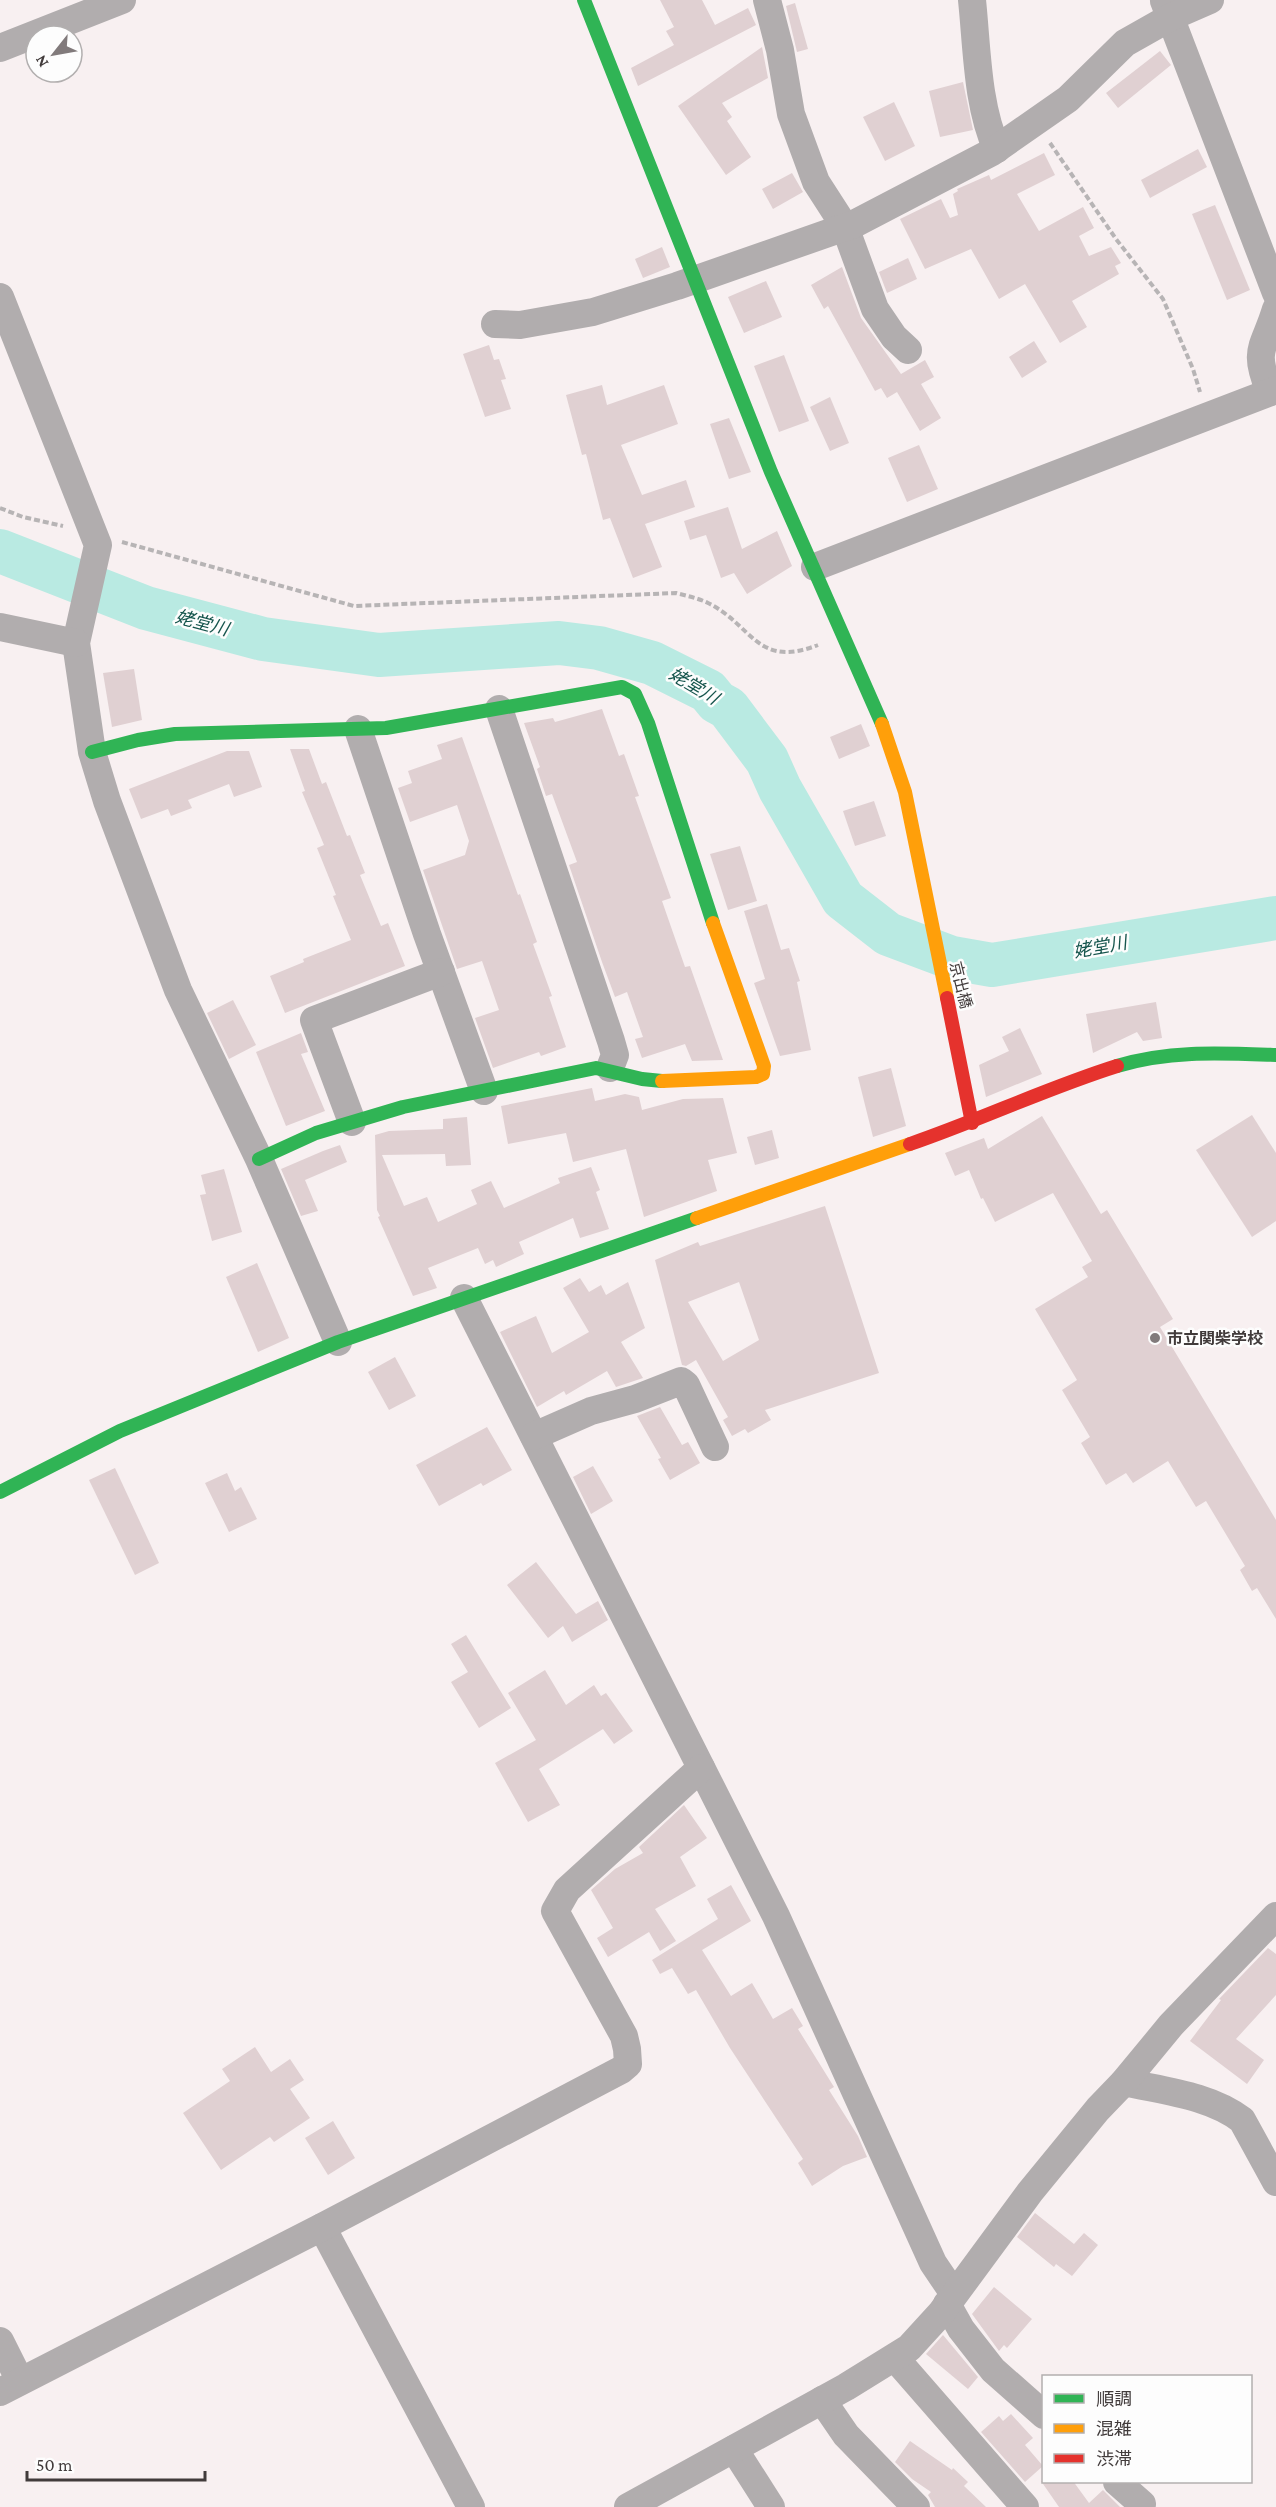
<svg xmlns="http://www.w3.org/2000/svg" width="1276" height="2507" font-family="'Crimson Pro','Noto Sans JP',serif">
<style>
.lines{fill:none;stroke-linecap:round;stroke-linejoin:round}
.river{stroke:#b9eae2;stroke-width:44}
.building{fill:#e0d0d2;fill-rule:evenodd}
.path{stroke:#b7b4b5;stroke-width:4;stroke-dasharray:6 3;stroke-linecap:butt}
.street{stroke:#b1adae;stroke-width:28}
.fast{stroke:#30b455;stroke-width:14}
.slow{stroke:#ff9f0a;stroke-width:14}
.jam{stroke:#e5322d;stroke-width:14}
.poi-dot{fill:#817a7b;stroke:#fdfdfd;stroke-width:2}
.labels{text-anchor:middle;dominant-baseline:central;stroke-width:5;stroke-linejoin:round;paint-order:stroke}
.street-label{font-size:16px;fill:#413b3b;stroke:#fdfdfd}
.poi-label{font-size:16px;font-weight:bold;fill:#413b3b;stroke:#fdfdfd;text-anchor:start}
.water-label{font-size:18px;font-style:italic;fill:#16554d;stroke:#fdfdfd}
</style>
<rect width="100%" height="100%" fill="#f8f0f1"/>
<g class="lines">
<path class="river" d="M 0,551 L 146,608 L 263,639 L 379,655 L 559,643 L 599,648 L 652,663 L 708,691 L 717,702 L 728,708 L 767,760 L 780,789 L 843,899 L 888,934 L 952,958 L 992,965 L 1276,918"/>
</g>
<g class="building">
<path d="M 660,0 L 702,0 L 715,25 L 748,8 L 756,25 L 638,86 L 631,68 L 674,45 L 666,31 L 674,27 Z"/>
<path d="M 795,3 L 808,49 L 797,52 L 786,6 Z"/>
<path d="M 762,47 L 768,78 L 722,103 L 732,117 L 727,121 L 751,157 L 726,175 L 678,106 Z"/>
<path d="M 1160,51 L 1171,65 L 1118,108 L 1106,93 Z"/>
<path d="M 963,82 L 973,130 L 940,137 L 929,91 Z"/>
<path d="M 894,102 L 915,146 L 885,161 L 863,117 Z"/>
<path d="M 1198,149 L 1207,167 L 1150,198 L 1141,180 Z"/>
<path d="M 1044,153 L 1055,175 L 1017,194 L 1039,231 L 1083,207 L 1094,228 L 1079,236 L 1089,256 L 1111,247 L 1121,263 L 1115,266 L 1119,274 L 1072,301 L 1087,327 L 1060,343 L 1025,284 L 999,299 L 971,249 L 925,269 L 900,219 L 941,199 L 950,218 L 958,215 L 953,194 L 958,191 L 957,189 L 989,175 L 991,180 Z"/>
<path d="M 792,173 L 803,192 L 773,209 L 762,189 Z"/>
<path d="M 1215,205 L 1250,290 L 1227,300 L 1192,214 Z"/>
<path d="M 662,247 L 670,267 L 643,278 L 635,259 Z"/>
<path d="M 908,258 L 917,279 L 887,293 L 879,272 Z"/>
<path d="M 842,267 L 861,318 L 901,374 L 925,360 L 934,377 L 921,384 L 941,418 L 920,431 L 897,392 L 887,398 L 881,388 L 875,391 L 828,306 L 824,309 L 811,285 Z"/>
<path d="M 766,281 L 782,317 L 744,333 L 728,297 Z"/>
<path d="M 1034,341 L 1047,362 L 1022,378 L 1009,357 Z"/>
<path d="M 489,345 L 494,360 L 499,359 L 506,379 L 501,380 L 511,409 L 485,417 L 463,354 Z"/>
<path d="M 784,355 L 809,421 L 779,432 L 754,366 Z"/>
<path d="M 602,385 L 607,405 L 664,385 L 678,424 L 621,445 L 642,495 L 686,480 L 695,507 L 645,524 L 662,567 L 633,578 L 610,518 L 603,520 L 586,454 L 582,455 L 566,395 Z"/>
<path d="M 830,397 L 849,443 L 830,451 L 810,407 Z"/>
<path d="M 729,418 L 751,472 L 729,479 L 710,424 Z"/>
<path d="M 919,445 L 938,489 L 907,502 L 888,458 Z"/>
<path d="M 728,507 L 742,549 L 777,531 L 792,566 L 747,594 L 734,573 L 721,578 L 706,535 L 690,540 L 684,521 Z"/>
<path d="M 134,669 L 142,720 L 112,727 L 103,673 Z"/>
<path d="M 602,709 L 619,756 L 624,754 L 639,796 L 635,797 L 671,898 L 662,901 L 685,967 L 690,966 L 723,1060 L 692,1061 L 685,1044 L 642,1058 L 635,1039 L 643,1037 L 627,992 L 615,997 L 602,962 L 569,865 L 577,862 L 552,794 L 546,796 L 537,769 L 540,767 L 524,723 L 553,718 L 555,722 Z"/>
<path d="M 861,724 L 870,746 L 839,759 L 830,737 Z"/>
<path d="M 462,737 L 518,895 L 520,894 L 537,942 L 533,944 L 552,996 L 549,997 L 566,1047 L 541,1056 L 539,1052 L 493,1068 L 475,1018 L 499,1010 L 482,961 L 457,969 L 423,870 L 465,855 L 469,841 L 457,805 L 410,822 L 398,788 L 412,783 L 408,771 L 442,759 L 437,745 Z"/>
<path d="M 290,749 L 309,749 L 322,784 L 326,782 L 347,836 L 350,835 L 365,873 L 360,875 L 381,926 L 388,923 L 405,966 L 285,1013 L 270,976 L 304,962 L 303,959 L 351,940 L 333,896 L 336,895 L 317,848 L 324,845 L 302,792 L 305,791 Z"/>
<path d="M 227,751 L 249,751 L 262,787 L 234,797 L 229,784 L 188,800 L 192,808 L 171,816 L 168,809 L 141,819 L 129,789 Z"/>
<path d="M 874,801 L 886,836 L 855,846 L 843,811 Z"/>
<path d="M 740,846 L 757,901 L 728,910 L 710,854 Z"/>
<path d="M 767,904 L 781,950 L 789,948 L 800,981 L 797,982 L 811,1050 L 780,1056 L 754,983 L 765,979 L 744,911 Z"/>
<path d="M 233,1000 L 256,1045 L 229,1059 L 207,1013 Z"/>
<path d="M 1156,1002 L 1162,1038 L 1143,1041 L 1137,1032 L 1093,1053 L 1086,1014 Z"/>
<path d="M 1020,1028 L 1042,1074 L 986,1097 L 979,1065 L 1009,1051 L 1002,1037 Z"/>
<path d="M 301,1033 L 308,1052 L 301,1054 L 325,1111 L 286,1126 L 256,1052 Z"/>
<path d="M 891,1068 L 906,1126 L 873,1137 L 858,1077 Z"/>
<path d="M 592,1088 L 595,1101 L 625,1094 L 639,1097 L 642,1110 L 683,1099 L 723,1098 L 737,1153 L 708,1160 L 717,1191 L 644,1217 L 626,1149 L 573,1162 L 566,1133 L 508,1144 L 501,1106 Z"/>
<path d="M 1252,1115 L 1276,1153 L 1276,1221 L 1252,1237 L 1196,1150 Z"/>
<path d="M 1042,1116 L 1101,1214 L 1107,1210 L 1173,1319 L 1160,1327 L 1276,1520 L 1276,1619 L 1257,1588 L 1252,1591 L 1240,1570 L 1245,1566 L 1206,1501 L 1196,1507 L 1168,1461 L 1133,1483 L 1126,1473 L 1106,1485 L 1081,1443 L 1090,1437 L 1062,1390 L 1077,1380 L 1035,1309 L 1088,1277 L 1082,1267 L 1092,1261 L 1053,1193 L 995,1222 L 983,1198 L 981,1199 L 969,1170 L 955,1176 L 945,1153 L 984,1138 L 988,1149 Z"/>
<path d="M 467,1117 L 471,1165 L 446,1166 L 445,1154 L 382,1155 L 404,1206 L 427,1197 L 438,1222 L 477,1204 L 471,1190 L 491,1181 L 504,1208 L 560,1183 L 558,1178 L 591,1167 L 600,1190 L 596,1192 L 609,1229 L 580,1238 L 573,1218 L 519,1242 L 524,1254 L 496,1267 L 493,1260 L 485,1264 L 478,1248 L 428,1268 L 437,1288 L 413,1296 L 378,1217 L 380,1216 L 377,1210 L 375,1135 L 389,1131 L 443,1129 L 443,1119 Z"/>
<path d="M 772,1130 L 779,1158 L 755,1165 L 747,1137 Z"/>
<path d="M 340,1145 L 347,1162 L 305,1180 L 318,1211 L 301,1216 L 281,1169 L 323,1151 Z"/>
<path d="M 224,1169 L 242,1232 L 212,1241 L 200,1195 L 206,1194 L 201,1175 Z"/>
<path d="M 825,1206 L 879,1373 L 765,1410 L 771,1420 L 748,1433 L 745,1429 L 732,1436 L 723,1420 L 728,1417 L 696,1360 L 686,1366 L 682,1365 L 655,1260 L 698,1242 L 700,1246 ZM 739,1282 L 759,1340 L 723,1361 L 688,1302 Z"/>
<path d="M 257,1263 L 289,1338 L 258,1352 L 226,1277 Z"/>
<path d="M 580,1278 L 589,1292 L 601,1285 L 606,1295 L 628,1282 L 645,1328 L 621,1342 L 643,1378 L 616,1387 L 607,1371 L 566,1395 L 564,1391 L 537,1407 L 500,1332 L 536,1316 L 552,1353 L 589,1332 L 563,1288 Z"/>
<path d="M 395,1357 L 416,1396 L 389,1410 L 368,1372 Z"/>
<path d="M 660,1407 L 682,1445 L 688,1442 L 700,1463 L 670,1480 L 658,1459 L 661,1458 L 637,1416 Z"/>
<path d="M 487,1427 L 512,1470 L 483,1486 L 481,1483 L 439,1506 L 416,1465 Z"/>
<path d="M 593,1466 L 613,1501 L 591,1514 L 573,1477 Z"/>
<path d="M 115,1468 L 159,1563 L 135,1575 L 89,1480 Z"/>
<path d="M 227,1473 L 235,1491 L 241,1487 L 257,1519 L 229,1532 L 205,1483 Z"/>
<path d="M 536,1562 L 576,1614 L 598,1601 L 608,1620 L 572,1642 L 563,1626 L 548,1638 L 507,1585 Z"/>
<path d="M 466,1635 L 511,1708 L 479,1728 L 451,1682 L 468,1672 L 451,1644 Z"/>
<path d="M 545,1670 L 566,1705 L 594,1685 L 601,1696 L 606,1693 L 633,1731 L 614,1744 L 603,1729 L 539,1769 L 560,1805 L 528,1822 L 495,1763 L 536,1740 L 508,1693 Z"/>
<path d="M 684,1805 L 707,1838 L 680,1857 L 696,1886 L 655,1909 L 676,1941 L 660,1951 L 649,1932 L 608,1957 L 597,1938 L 613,1928 L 591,1890 L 615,1869 L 643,1853 L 639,1847 Z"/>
<path d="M 731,1885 L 751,1921 L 702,1950 L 731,1996 L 752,1983 L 773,2019 L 792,2008 L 803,2026 L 798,2029 L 834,2087 L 829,2090 L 858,2136 L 867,2157 L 843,2166 L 812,2186 L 798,2163 L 803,2159 L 730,2048 L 696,1990 L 688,1994 L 672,1968 L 660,1974 L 652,1960 L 718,1919 L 707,1899 Z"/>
<path d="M 1268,1948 L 1276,1954 L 1276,1995 L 1236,2039 L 1264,2060 L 1247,2084 L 1190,2041 L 1221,2000 L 1219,1999 Z"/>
<path d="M 255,2047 L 271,2072 L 290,2059 L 304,2080 L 290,2089 L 310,2118 L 274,2142 L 270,2137 L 221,2170 L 183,2113 L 230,2081 L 222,2069 Z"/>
<path d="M 333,2121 L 355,2158 L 328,2175 L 305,2138 Z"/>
<path d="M 1035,2213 L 1074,2244 L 1084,2233 L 1098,2245 L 1072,2276 L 1056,2264 L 1054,2267 L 1017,2237 Z"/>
<path d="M 994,2287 L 1032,2319 L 1007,2348 L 1004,2345 L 999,2351 L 972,2314 Z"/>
<path d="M 943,2335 L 978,2377 L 968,2389 L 926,2354 Z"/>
<path d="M 1011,2414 L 1033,2438 L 1025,2445 L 1043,2466 L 1025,2482 L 981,2432 L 999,2416 L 1003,2421 Z"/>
<path d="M 910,2441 L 952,2470 L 953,2468 L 968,2482 L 964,2486 L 986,2507 L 935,2507 L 928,2495 L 931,2492 L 912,2479 L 895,2462 Z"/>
<path d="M 1041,2481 L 1073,2481 L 1089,2503 L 1103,2490 L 1120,2507 L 1059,2507 Z"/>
</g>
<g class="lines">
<g class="path">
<path d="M 1050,143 L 1116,239 L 1163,299 L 1193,369 L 1200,392"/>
<path d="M 0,508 L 23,517 L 63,526"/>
<path d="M 122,542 L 354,606 L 676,593 C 687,596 698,598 708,603 C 753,625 756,669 818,645"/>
</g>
<g class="street">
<path d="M 767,0 L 780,50 L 791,114 L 816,182 L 845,227 L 875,309 L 894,337 L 908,350"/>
<path d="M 972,0 C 977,47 977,106 997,149"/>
<path d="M 1164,1 L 1276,293"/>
<path d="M 0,48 L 122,0"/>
<path d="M 0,297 L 98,545 L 76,643 L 92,752 L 107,801 L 178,990 L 259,1159 L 338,1342"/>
<path d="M 495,324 L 520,325 L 593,312 L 677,286 L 854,224 L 992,152 L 1068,99 L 1125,43 L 1171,17 L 1210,0"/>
<path d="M 1270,392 C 1252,348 1264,349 1276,309"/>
<path d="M 815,567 L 1276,390"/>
<path d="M 0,627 L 76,643"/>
<path d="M 499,709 L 611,1041 L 615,1055 L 610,1068"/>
<path d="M 358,729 L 427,934 L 484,1091"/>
<path d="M 352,1122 L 314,1020 L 441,972"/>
<path d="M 464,1298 L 776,1916 L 933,2263 L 954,2294"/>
<path d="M 534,1436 L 591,1411 L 635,1399 L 681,1381 L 686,1385 L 715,1447"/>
<path d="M 1124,2082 C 1163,2091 1209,2095 1242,2120 L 1276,2182"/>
<path d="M 322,2227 L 471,2507"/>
<path d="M 947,2304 L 961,2329 L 993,2370 L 1044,2415"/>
<path d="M 0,2341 L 20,2381"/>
<path d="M 895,2358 L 1025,2507"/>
<path d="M 0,2392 L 322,2227 L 621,2070 L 628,2064 L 627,2049 L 624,2036 L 555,1911 L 567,1890 L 701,1768"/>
<path d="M 822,2400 L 846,2435 L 916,2507"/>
<path d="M 734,2449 L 771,2507"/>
<path d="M 1117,2482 L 1142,2504"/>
<path d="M 628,2507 L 846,2387 L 909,2348 L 941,2313 L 1030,2192 L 1098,2109 L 1124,2082 L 1171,2025 L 1276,1916"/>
</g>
<g class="fast">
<path d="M 584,0 L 771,472 L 882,724"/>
<path d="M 92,752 L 138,740 L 175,734 L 386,728 L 622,687 L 635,694 L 648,723 L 713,923"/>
<path d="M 1117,1066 C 1169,1050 1222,1053 1276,1055"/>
<path d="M 259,1159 L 316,1133 L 403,1107 L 596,1068 L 642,1079 L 662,1081"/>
<path d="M 0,1492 L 120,1431 L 338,1342 L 697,1218"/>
</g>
<g class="slow">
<path d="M 882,724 L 905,792 L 947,998"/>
<path d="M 662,1081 L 756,1077 L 763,1074 L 764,1066 L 713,923"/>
<path d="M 697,1218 L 910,1144"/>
</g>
<g class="jam">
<path d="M 947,998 L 972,1123"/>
<path d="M 910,1144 C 980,1120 1047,1088 1117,1066"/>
</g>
</g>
<circle class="poi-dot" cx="1155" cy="1338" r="6"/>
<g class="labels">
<g class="street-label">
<text transform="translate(961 985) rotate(76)">京出橋</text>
</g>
<g class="poi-label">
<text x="1167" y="1338">市立関柴学校</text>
</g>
<g class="water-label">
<text transform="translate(202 623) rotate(15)">姥堂川</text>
<text transform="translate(694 686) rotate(31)">姥堂川</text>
<text transform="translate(1100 947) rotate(-10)">姥堂川</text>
</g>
</g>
<rect x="1042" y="2375" width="210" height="108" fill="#fdfdfd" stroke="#b2afaf" stroke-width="1.5"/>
<rect x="1054" y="2394" width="30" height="9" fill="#30b455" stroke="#b2afaf" stroke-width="1.5"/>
<text x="1096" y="2405" font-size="18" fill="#413b3b">順調</text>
<rect x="1054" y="2424" width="30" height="9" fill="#ff9f0a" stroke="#b2afaf" stroke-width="1.5"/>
<text x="1096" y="2435" font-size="18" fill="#413b3b">混雑</text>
<rect x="1054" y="2454" width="30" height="9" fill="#e5322d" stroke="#b2afaf" stroke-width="1.5"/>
<text x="1096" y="2465" font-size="18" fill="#413b3b">渋滞</text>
<g transform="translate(54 54) rotate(239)"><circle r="28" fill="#fdfdfd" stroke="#b2afaf" stroke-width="1.5"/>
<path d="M0-4.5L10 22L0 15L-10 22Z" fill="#817a7b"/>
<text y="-9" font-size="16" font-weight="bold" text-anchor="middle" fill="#413b3b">N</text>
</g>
<path d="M27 2471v9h178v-9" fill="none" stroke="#413b3b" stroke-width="3"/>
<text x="36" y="2471" font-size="18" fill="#413b3b" stroke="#fdfdfd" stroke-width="4.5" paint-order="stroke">50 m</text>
</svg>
